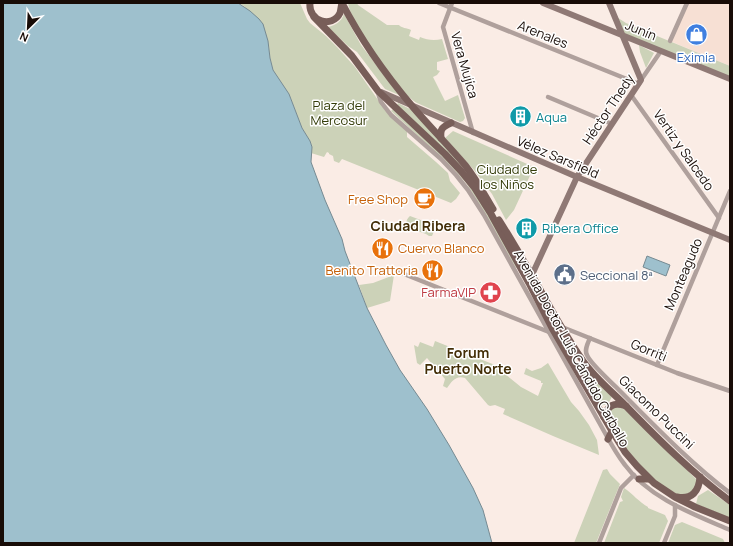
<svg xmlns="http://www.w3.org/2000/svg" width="733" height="546" font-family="Manrope,sans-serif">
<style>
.commercial{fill:#f7e0d4}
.green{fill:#ccd2b8}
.water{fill:#9ec0cd;stroke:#768a92}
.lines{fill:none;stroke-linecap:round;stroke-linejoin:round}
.street{stroke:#afa09c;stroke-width:4.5}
.secondary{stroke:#8f7975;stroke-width:6}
.primary{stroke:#785e59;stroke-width:7}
.labels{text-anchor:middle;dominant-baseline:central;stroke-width:3;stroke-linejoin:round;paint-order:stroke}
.street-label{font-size:13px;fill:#180c07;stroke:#fff}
.shop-label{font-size:13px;fill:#366cbe;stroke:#fff}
.park-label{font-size:13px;fill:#343c09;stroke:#fff}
.culture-label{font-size:13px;fill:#0d838f;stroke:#fff;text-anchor:start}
.food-label{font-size:13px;fill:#c56008;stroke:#fff;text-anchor:end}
.service-label{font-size:13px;fill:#4e5e75;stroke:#fff;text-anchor:start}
.health-label{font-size:13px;fill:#be3a42;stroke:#fff;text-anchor:end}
.neighbourhood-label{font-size:14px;font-weight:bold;fill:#432e07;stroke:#fff}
</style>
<rect width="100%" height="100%" fill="#faece5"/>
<path class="commercial" d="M 687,3 L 730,3 L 730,66 L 670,41 Z"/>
<g class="green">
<path d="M 238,3 L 300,3 L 307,19 L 310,23 L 326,36 L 337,47 L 355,67 L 385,110 L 407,131 L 407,137 L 436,162 L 448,173 L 450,181 L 460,193 L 456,199 L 451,203 L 342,159 L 339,163 L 334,161 L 333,156 L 329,154 L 329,153 L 327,152 L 324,157 L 311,153 L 312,147 L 310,141 L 302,128 L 289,94 L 273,70 L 270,58 L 268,41 L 244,6 Z"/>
<path d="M 348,3 L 357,3 L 358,5 L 387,25 L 399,25 C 401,28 407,28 411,30 L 409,36 L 419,40 L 420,37 C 427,40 434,41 442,39 L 448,59 L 437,62 L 437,70 L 440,71 L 437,75 L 433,77 L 445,101 L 458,95 L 465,118 L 463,121 L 460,122 L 417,103 C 398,91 351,25 348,3 Z"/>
<path d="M 344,14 L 361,45 L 399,95 L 385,89 L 357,52 L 348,46 L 328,27 C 336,25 341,22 344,14 Z"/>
<path d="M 615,16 L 626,23 L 640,29 L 730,66 L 730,79 L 622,34 Z"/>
<path d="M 639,45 L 654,53 L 646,68 L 640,52 Z"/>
<path d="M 398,103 L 412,110 L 464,167 L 462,168 L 397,106 Z"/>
<path d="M 393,109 L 446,158 L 477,194 L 519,267 L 516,268 L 475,197 L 466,183 L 454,170 L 432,149 L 391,111 Z"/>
<path d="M 453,131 L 534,167 L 514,210 L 506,220 L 492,194 L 474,170 L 445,138 Z"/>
<path d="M 410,216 L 434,225 L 435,229 L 432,236 L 429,236 L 426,234 L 406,227 C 405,224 407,218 410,216 Z"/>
<path d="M 394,275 L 390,301 L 367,308 L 359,285 L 373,283 Z"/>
<path d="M 435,341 L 505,369 L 505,374 L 521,387 L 538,396 L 543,383 L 541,383 L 541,381 L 524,374 L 526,368 L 532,371 L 541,368 L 548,363 L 571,402 L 579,411 L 589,425 L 597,440 L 599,455 L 553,436 L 503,414 L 505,409 L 495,405 L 490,406 L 488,405 L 465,378 C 456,375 452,381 447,388 L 443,386 L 445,379 L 427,358 L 420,365 L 417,363 L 414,345 L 418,347 L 420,342 L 433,347 Z"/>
<path d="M 580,365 L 583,366 L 612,396 C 610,402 607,406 600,405 L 581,370 L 580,367 Z"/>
<path d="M 614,407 L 622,408 L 627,411 L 695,478 L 697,480 L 694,490 L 687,494 L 682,495 L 677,494 L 660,485 L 651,478 L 626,449 L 608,418 C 606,413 610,410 614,407 Z"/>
<path d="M 607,469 L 610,474 L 620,484 L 596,543 L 574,543 L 603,470 Z"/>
<path d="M 624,488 C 633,494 639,502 648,507 L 648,508 L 665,515 L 668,521 L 659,543 L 604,543 L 620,502 L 623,501 L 621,497 Z"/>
<path d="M 708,490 L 730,505 L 730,518 L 696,504 L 698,496 Z"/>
<path d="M 682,522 L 723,539 L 725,543 L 668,543 L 675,525 Z"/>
</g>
<g class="water">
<path d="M 3,3 L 238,3 L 250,11 L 259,19 L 263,24 L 268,41 L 270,58 L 273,70 L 289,94 L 302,128 L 310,141 L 312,147 L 311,162 L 325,200 L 342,239 L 345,251 L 367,308 L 386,345 L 400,370 L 427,409 L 449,445 L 473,488 L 483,510 L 492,543 L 3,543 Z"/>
<path d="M 647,256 L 670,265 L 666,276 L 643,267 Z"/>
</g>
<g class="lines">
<g class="street">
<path d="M 439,3 L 639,84"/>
<path d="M 452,3 L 443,27 L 473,133"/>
<path d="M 670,41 L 687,3"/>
<path d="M 641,80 L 661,51"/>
<path d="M 378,93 L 381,102 L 391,115 L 441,159 L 456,175 L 468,190 L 484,215 L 605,433 C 611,444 617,455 625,465 C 649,498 693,514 730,530"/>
<path d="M 631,95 L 719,218"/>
<path d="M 548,97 L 612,124"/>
<path d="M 399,272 L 549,332"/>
<path d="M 562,327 L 677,373 L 730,391"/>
<path d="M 590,338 C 588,343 584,350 587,355 C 590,363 609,380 616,387 C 652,423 689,462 730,493"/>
<path d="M 657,365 L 730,191"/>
<path d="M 599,543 L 621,488 L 634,475"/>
<path d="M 664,543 L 675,516 L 675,505"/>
</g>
<g class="secondary">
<path d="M 543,3 L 730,79"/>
<path d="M 381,92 L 577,177 L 730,240"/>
<path d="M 531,277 L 577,177 L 641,80 L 609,3"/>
</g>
<g class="primary">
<path d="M 310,3 C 308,21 332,29 340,13 C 341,10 341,6 342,3"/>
<path d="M 342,3 C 361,40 385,74 412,106 C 429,126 448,145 465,165 C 476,179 484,194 493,209"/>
<path d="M 314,17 L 352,56 L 378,91 L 445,154 L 461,171 L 474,187 L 491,214 L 529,283 L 552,328 L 612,431 L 625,452 L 637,466 L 654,483 L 675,497 L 695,507 L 730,521"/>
<path d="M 441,138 C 440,129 442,127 451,123"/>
<path d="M 499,220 C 511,239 522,258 533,277 C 549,306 564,334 583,361 C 594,377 611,391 625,405 C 658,439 692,473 730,501"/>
<path d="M 604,417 C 608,405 614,402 626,406"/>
<path d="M 608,439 L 612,431"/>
<path d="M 639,479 L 649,479"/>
<path d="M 677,497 C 692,500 699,491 700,477"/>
</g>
</g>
<defs>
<symbol id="shop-disc" viewBox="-11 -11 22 22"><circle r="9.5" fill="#3f7fe0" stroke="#fff"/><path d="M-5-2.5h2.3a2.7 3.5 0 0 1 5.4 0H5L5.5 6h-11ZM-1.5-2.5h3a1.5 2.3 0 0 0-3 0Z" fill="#fff"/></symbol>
<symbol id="building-disc" viewBox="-11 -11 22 22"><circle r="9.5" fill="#0f9aa8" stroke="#fff"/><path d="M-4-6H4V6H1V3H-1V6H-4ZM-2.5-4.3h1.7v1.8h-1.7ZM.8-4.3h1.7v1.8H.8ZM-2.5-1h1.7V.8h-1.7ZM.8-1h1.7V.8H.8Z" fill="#fff"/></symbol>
<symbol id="cafe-disc" viewBox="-11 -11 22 22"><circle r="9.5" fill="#e8710a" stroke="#fff"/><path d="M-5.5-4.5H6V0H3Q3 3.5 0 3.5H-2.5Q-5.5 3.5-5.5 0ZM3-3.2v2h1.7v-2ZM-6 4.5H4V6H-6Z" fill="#fff"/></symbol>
<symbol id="restaurant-disc" viewBox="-11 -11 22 22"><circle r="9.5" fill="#e8710a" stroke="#fff"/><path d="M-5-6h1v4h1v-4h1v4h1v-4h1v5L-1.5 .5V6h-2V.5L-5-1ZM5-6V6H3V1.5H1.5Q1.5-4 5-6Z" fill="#fff"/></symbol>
<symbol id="civic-disc" viewBox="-11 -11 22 22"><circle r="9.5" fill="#5c6f8a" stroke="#fff"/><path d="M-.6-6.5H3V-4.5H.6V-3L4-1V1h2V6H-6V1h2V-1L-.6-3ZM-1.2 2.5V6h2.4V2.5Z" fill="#fff"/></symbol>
<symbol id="pharmacy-disc" viewBox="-11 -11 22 22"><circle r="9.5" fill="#e0444e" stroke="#fff"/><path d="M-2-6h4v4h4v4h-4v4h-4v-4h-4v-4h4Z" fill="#fff"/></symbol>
</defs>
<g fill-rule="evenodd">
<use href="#shop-disc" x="684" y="22" width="25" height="25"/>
<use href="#building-disc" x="508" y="104" width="25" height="25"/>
<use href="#cafe-disc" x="412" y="186" width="25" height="25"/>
<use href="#building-disc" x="514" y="216" width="25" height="25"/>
<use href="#restaurant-disc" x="370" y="236" width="25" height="25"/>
<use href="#restaurant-disc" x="420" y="258" width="25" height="25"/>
<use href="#civic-disc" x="552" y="262" width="25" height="25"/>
<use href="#pharmacy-disc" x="478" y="280" width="25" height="25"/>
</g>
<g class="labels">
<g class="street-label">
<text transform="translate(641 30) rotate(22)">Junín</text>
<text transform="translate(543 34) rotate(22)">Arenales</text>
<text transform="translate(465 65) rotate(74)">Vera Mujíca</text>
<text transform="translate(608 109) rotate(-56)">Héctor Thedy</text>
<text transform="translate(684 150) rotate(55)">Vertiz y Salcedo</text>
<text transform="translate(558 157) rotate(23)">Vélez Sarsfield</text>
<text transform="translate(683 274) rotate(-67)">Monteagudo</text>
<text transform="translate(572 348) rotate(61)">Avenida Doctor Luis Cándido Carballo</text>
<text transform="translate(649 350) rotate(22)">Gorriti</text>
<text transform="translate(657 412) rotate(44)">Giacomo Puccini</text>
</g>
<g class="shop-label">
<text x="696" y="57">Eximia</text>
</g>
<g class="park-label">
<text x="339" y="105">Plaza del<tspan x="339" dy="15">Mercosur</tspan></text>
<text x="507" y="169">Ciudad de<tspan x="507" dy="15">los Niños</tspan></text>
</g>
<g class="culture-label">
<text x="536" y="117">Aqua</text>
<text x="542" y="228">Ribera Office</text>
</g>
<g class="food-label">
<text x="408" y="199">Free Shop</text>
<text x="398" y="248" text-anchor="start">Cuervo Blanco</text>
<text x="418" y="270">Benito Trattoria</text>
</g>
<g class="service-label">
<text x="580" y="275">Seccional 8ª</text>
</g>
<g class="health-label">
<text x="476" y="292">FarmaVIP</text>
</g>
<g class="neighbourhood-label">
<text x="418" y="225">Ciudad Ribera</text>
<text x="468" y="352">Forum<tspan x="468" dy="16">Puerto Norte</tspan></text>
</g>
</g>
<rect width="733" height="546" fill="none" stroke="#180c07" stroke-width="8"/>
<g transform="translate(28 28) rotate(204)" stroke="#ffffff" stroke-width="3" paint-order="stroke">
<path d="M0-3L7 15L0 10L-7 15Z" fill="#180c07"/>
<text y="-6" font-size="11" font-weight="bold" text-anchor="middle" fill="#180c07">N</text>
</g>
</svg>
